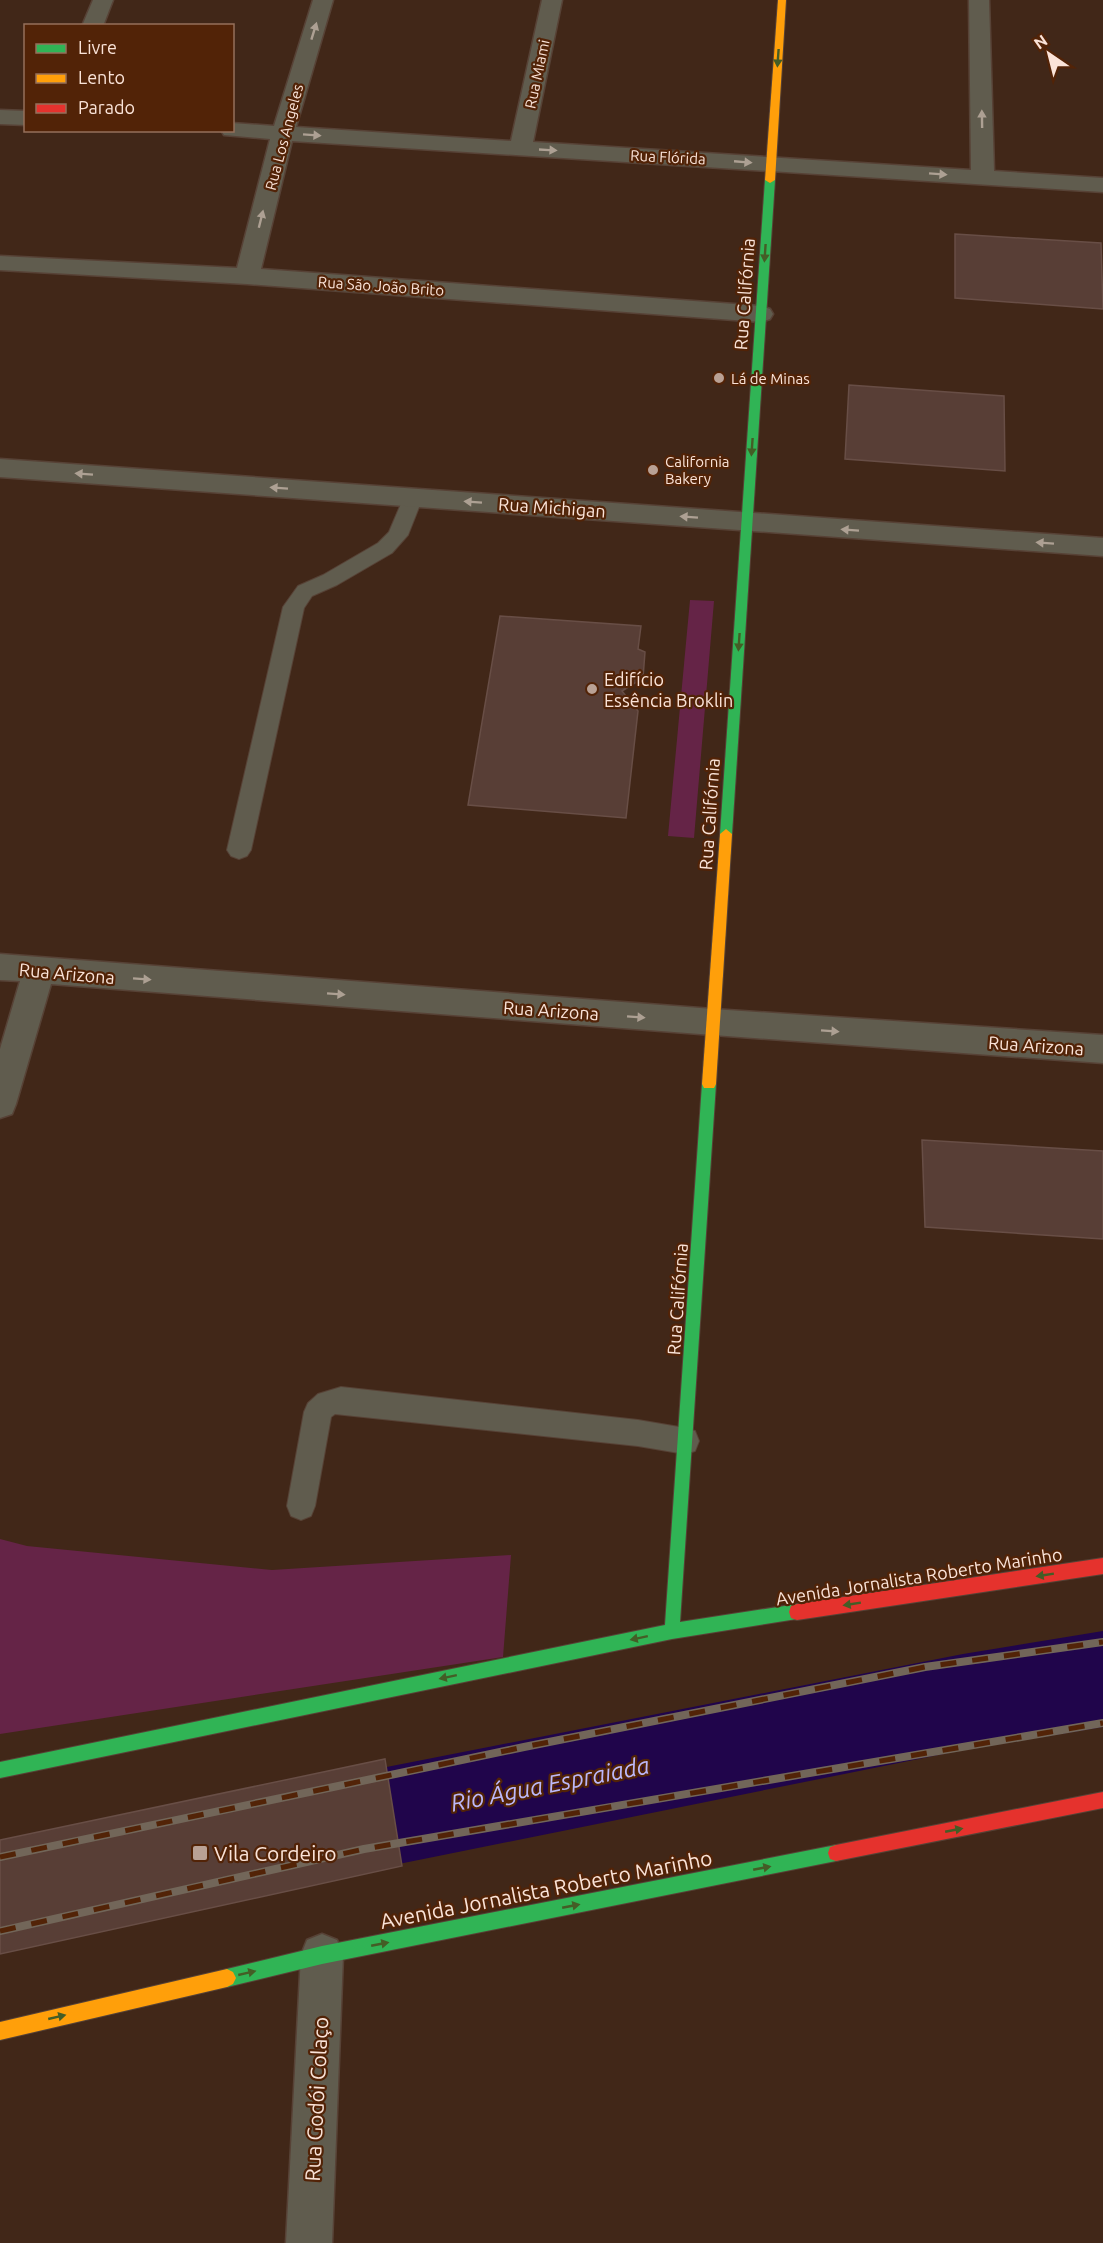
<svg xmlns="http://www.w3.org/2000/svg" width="1103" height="2243" font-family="Ubuntu,sans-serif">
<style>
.green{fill:#652447}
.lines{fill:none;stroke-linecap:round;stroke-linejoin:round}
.river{fill:#20054b;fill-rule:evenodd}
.building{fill:#583e36;stroke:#684e46;stroke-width:1.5}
.lane-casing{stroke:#574236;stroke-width:2}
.street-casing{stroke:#574236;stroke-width:3}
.fast-casing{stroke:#574236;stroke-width:2}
.slow-casing{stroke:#574236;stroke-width:2}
.jam-casing{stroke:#574236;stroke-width:2}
.lane{fill:#605c4e;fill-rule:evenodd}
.street{fill:#605c4e;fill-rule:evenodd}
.fast{fill:#30b455;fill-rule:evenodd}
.slow{fill:#ff9f0a;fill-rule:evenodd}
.jam{fill:#e5322d;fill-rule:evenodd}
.rail-casing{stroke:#726659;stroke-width:8}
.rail{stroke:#522307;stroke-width:5;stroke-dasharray:16;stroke-linecap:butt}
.oneway{fill:#ada093}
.oneway2{fill:#445d26}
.poi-dot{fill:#b9a195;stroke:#522307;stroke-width:2}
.labels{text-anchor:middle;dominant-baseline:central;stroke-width:4.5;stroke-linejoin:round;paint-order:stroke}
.far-street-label{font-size:15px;fill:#fae3d8;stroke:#522307}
.far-poi-label{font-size:15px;fill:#fae3d8;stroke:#522307;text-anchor:start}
.street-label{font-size:18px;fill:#fae3d8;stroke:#522307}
.poi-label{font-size:18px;fill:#fae3d8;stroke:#522307;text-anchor:start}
.near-poi-label{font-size:21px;fill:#fae3d8;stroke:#522307;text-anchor:start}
.near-street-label{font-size:21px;fill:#fae3d8;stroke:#522307}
.near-water-label{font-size:24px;font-style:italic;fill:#bcb8fa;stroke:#522307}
</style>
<rect width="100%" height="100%" fill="#412718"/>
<g class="green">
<path d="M 690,600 L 714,601 L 694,838 L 668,836 Z"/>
<path d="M 0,1539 L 27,1546 L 272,1570 L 511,1555 L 503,1657 L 0,1734 Z"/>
</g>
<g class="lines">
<path class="river" d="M 1103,1631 L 1103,1727 L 963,1750 L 285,1887 L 250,1872 L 235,1837 L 250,1802 L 285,1787 L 963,1654 Z"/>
</g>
<g class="building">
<path d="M 955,234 L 1101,243 L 1103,309 L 955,298 Z"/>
<path d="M 849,385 L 1004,396 L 1005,471 L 845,459 Z"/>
<path d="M 500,616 L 641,626 L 638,649 L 645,652 L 643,678 L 622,691 L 638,711 L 626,818 L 468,805 Z"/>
<path d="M 922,1140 L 1103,1151 L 1103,1239 L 925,1227 Z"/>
<path d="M 385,1759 L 402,1866 L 0,1954 L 0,1840 Z"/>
</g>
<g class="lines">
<defs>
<g id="lane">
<path d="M 413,490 L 420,492 L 423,497 L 408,535 L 392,553 L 337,585 L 312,596 L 304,608 L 251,850 L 247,856 L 239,859 L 231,856 L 227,850 L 283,607 L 298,586 L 323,575 L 378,543 L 389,532 L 406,492 Z"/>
<path d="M 341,1387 L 638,1420 L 685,1428 L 695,1431 L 699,1441 L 695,1451 L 685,1454 L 638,1446 L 335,1414 L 331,1417 L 315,1506 L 311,1516 L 301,1520 L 291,1516 L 287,1506 L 304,1412 L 308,1403 L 318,1394 Z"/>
</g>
<g id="street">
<path d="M 93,0 L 113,0 L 103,26 L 82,26 Z"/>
<path d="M 313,0 L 333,0 L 296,127 L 511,141 L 542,0 L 562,0 L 533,142 L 971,170 L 969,0 L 989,0 L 994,171 L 1103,178 L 1103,192 L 292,141 L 261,269 L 761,306 L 770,309 L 773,314 L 770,319 L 761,322 L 247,284 L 0,270 L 0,256 L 237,268 L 270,139 L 224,135 L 221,130 L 232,130 L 232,123 L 274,126 Z"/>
<path d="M 0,110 L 26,111 L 26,125 L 0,124 Z"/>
<path d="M 0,459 L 1103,538 L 1103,556 L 0,477 Z"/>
<path d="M 0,954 L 713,1009 L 1103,1035 L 1103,1063 L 713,1035 L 51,984 L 16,1104 L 12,1114 L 0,1118 L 0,1049 L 20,981 L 0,980 Z"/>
<path d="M 322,1934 L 337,1940 L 343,1955 L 332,2243 L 286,2243 L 301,1955 L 307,1940 Z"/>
</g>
<g id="fast">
<path d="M 770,177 L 775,180 L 732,834 L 726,839 L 720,834 L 765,180 Z"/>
<path d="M 709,1078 L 714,1080 L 716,1084 L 680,1622 L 797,1604 L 803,1606 L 805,1612 L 803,1618 L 672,1639 L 0,1778 L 0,1762 L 665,1625 L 702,1084 L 704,1080 Z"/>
<path d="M 836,1845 L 842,1847 L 844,1853 L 842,1859 L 836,1861 L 322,1964 L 227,1987 L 221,1984 L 218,1978 L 221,1972 L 227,1969 L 322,1946 Z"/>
</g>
<g id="slow">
<path d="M 778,0 L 786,0 L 775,180 L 770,183 L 765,180 Z"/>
<path d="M 726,829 L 732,834 L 716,1084 L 714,1088 L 704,1088 L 702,1084 L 720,834 Z"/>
<path d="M 227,1969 L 233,1972 L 236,1978 L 233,1984 L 227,1987 L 0,2040 L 0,2022 Z"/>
</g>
<g id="jam">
<path d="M 1103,1558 L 1103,1574 L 797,1620 L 791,1618 L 789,1612 L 791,1606 L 797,1604 Z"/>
<path d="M 1103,1792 L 1103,1808 L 836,1861 L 830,1859 L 828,1853 L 830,1847 L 836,1845 Z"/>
</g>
</defs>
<use href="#lane" class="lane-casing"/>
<use href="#street" class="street-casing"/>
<use href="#fast" class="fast-casing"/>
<use href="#slow" class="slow-casing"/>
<use href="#jam" class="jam-casing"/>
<use href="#lane" class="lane"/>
<use href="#street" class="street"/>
<use href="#fast" class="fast"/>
<use href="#slow" class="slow"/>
<use href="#jam" class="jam"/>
<defs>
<g id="rail">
<path d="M 0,1857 L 524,1747 L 925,1667 L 1103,1642"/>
<path d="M 0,1931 L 364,1849 L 1103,1723"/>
</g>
</defs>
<use href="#rail" class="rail-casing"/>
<use href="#rail" class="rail"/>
</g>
<defs><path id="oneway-solid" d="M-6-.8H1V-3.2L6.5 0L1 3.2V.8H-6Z" transform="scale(1.5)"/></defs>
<g class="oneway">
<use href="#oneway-solid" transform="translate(314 31) rotate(-73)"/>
<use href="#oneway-solid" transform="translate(982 119) rotate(-91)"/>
<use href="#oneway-solid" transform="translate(312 135) rotate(4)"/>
<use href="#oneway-solid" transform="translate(548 150) rotate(3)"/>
<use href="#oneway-solid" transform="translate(743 162) rotate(5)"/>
<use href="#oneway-solid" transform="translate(938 174) rotate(4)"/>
<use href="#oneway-solid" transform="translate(261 219) rotate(-76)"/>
<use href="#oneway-solid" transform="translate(84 474) rotate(-176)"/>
<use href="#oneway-solid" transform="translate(279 488) rotate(-176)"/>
<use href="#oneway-solid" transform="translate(473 502) rotate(-176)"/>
<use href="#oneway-solid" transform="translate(689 517) rotate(-176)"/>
<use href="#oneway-solid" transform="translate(850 530) rotate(-176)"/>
<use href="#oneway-solid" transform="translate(1045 543) rotate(-176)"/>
<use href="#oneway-solid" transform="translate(142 979) rotate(4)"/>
<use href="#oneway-solid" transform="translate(336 994) rotate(4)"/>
<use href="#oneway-solid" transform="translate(636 1017) rotate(4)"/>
<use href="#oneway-solid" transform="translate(830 1031) rotate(4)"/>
</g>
<g class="oneway2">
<use href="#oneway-solid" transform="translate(778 58) rotate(94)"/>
<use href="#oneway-solid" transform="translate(765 253) rotate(94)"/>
<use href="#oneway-solid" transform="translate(752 447) rotate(94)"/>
<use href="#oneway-solid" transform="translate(739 642) rotate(94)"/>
<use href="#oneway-solid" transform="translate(1045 1575) rotate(171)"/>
<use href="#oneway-solid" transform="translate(852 1604) rotate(171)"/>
<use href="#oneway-solid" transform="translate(639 1638) rotate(168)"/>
<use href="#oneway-solid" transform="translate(448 1677) rotate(168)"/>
<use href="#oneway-solid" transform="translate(954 1830) rotate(-11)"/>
<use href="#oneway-solid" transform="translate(762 1868) rotate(-11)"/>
<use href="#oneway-solid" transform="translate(571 1906) rotate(-11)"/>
<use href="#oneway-solid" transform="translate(380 1944) rotate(-11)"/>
<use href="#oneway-solid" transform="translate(247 1973) rotate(-13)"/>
<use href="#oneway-solid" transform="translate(57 2017) rotate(-13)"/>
</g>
<g class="poi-dot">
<circle cx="719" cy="378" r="6"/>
<circle cx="653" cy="470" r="6"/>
<circle cx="592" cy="689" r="6"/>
<rect x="192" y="1845" width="16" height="16" rx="3"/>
</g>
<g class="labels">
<g class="far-street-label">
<text transform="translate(537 74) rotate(-78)">Rua Miami</text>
<text transform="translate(284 137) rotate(-75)">Rua Los Angeles</text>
<text transform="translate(668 157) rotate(3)">Rua Flórida</text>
<text transform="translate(381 286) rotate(4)">Rua São João Brito</text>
</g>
<g class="far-poi-label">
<text x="731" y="378">Lá de Minas</text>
<text x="665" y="461">California<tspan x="665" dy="17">Bakery</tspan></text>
</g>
<g class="street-label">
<text transform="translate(744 294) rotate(-86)">Rua Califórnia</text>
<text transform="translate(552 507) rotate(4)">Rua Michigan</text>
<text transform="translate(709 814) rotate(-86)">Rua Califórnia</text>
<text transform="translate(67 973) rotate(5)">Rua Arizona</text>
<text transform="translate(551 1010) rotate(4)">Rua Arizona</text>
<text transform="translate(1036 1045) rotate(4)">Rua Arizona</text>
<text transform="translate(677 1299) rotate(-86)">Rua Califórnia</text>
<text transform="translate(919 1576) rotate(-9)">Avenida Jornalista Roberto Marinho</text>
</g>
<g class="poi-label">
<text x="604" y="679">Edifício<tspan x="604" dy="21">Essência Broklin</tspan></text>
</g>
<g class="near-poi-label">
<text x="214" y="1853">Vila Cordeiro</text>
</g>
<g class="near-street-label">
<text transform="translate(546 1889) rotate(-11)">Avenida Jornalista Roberto Marinho</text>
<text transform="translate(316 2099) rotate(-87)">Rua Godói Colaço</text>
</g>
<g class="near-water-label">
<text transform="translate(550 1784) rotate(-11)">Rio Água Espraiada</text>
</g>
</g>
<rect x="24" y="24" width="210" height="108" fill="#522307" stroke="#95705b" stroke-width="1.5"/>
<rect x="36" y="44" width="30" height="9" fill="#30b455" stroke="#95705b" stroke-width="1.5"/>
<text x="78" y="54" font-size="18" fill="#fae3d8">Livre</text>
<rect x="36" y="74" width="30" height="9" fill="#ff9f0a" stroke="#95705b" stroke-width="1.5"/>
<text x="78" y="84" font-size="18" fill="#fae3d8">Lento</text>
<rect x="36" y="104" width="30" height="9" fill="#e5322d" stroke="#95705b" stroke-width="1.5"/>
<text x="78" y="114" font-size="18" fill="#fae3d8">Parado</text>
<g transform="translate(1049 54) rotate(325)" stroke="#522307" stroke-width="4.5" paint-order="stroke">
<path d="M0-4.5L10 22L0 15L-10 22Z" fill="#fae3d8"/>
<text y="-9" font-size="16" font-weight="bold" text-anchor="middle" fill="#fae3d8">N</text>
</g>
</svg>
